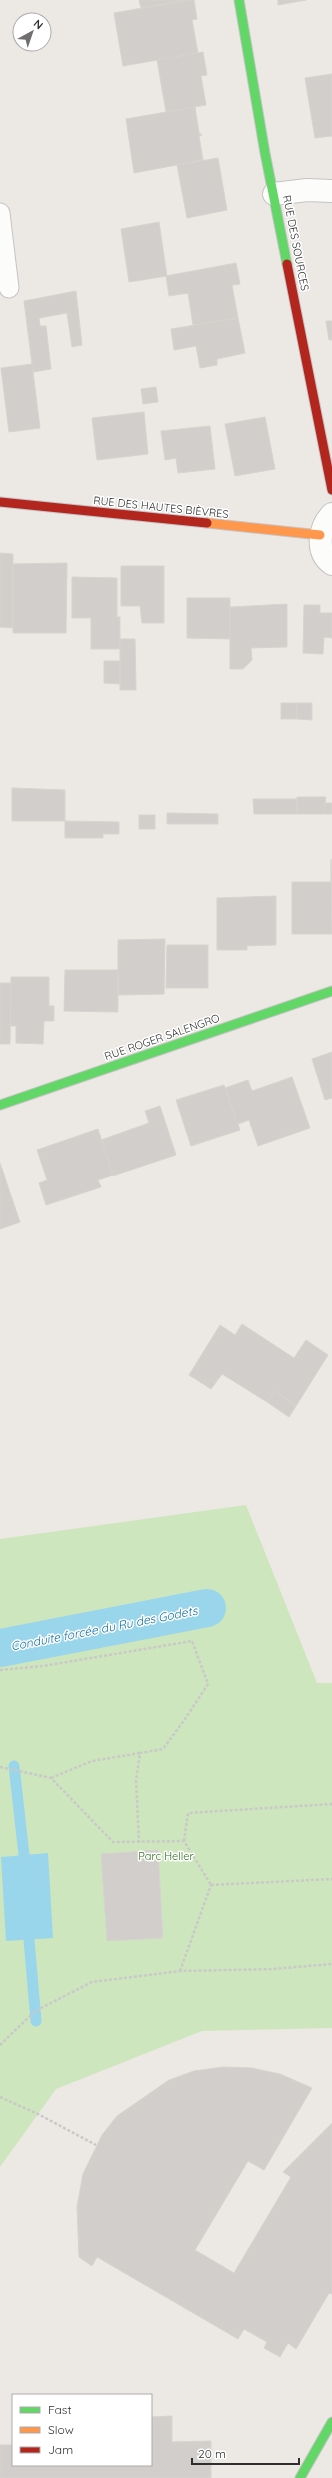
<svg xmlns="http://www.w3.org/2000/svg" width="332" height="2478" font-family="Quicksand,sans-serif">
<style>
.green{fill:#cee6be}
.water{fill:#99d6ec}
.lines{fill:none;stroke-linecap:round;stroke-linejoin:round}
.stream{stroke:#99d6ec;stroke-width:11}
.canal{stroke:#99d6ec;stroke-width:38}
.building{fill:#d1cecb;stroke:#d7d4d0}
.lane-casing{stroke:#c5c4c5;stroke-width:21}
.street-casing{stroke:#c5c4c5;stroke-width:24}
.fast-casing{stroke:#c5c4c5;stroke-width:11}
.slow-casing{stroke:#c5c4c5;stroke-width:11}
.jam-casing{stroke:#c5c4c5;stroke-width:11}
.path{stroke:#c9c9c8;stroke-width:2.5;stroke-dasharray:3 2;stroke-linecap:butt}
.lane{stroke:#fcfcfb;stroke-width:19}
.street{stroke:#fcfcfb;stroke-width:22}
.fast{stroke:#63d668;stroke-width:9}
.slow{stroke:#ff974d;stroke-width:9}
.jam{stroke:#b3261e;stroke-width:9}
.labels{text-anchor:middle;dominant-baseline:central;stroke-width:3;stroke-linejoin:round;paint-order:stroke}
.street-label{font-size:11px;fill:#2e2e2e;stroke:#fff}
.park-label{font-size:11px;fill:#2c6e1b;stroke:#fff}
.water-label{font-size:12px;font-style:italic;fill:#0d6fa3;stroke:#fff}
</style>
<rect width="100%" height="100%" fill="#ece8e4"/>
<path class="green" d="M 246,1505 L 317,1683 L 332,1683 L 332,2028 L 202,2031 L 56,2089 L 0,2167 L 0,1539 Z"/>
<path class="water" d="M 48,1853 L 53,1938 L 6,1941 L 1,1857 Z"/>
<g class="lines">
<g class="stream">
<path d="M 14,1766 L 24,1855"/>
<path d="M 29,1940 L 36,2021"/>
</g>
<path class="canal" d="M 0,1648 L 207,1608"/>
</g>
<g class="building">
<path d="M 139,0 L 188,0 L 141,8 Z"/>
<path d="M 188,0 L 194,0 L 197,19 L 192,20 L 198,53 L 123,66 L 114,13 Z"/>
<path d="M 278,0 L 306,0 L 278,5 Z"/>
<path d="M 203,52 L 207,75 L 201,76 L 206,105 L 166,112 L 157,60 Z"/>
<path d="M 332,74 L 332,136 L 315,138 L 305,78 Z"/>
<path d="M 195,107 L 199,133 L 202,135 L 199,136 L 203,160 L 134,173 L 126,119 Z"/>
<path d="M 218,158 L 227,210 L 187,218 L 177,165 Z"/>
<path d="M 159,222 L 167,276 L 129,282 L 121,229 Z"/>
<path d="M 236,263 L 240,284 L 232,285 L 238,318 L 193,325 L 188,293 L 169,296 L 166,276 Z"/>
<path d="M 76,291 L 82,345 L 72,347 L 67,313 L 39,318 L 40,326 L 46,326 L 51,369 L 33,372 L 24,301 Z"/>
<path d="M 238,318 L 245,353 L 217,359 L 217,365 L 200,368 L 196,346 L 174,350 L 171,329 Z"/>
<path d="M 326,321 L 332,321 L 332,340 L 329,340 Z"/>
<path d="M 32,364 L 40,428 L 9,432 L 1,368 Z"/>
<path d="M 156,387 L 158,402 L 143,404 L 141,389 Z"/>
<path d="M 144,412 L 148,454 L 97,460 L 92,418 Z"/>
<path d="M 265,417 L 275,469 L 235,476 L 225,424 Z"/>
<path d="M 210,426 L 215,469 L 178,473 L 176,458 L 165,460 L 161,431 Z"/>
<path d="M 0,553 L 13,554 L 13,628 L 0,627 Z"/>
<path d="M 67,563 L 66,633 L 13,633 L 13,564 Z"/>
<path d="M 121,566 L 164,566 L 164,623 L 142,623 L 140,606 L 121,606 Z"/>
<path d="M 72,577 L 117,578 L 117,617 L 120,617 L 120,649 L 91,649 L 91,618 L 72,618 Z"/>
<path d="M 187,598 L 230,598 L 230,639 L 187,638 Z"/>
<path d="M 287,604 L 287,647 L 251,648 L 252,660 L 243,669 L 230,669 L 230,607 Z"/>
<path d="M 304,605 L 320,605 L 320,613 L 332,613 L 332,638 L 324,637 L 323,654 L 303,653 Z"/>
<path d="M 120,639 L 135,639 L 136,690 L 120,690 Z"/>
<path d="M 104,661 L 120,661 L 120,684 L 104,683 Z"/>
<rect x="281" y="703" width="16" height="16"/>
<path d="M 297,703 L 312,703 L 312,720 L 297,719 Z"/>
<path d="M 12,788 L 65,790 L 65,821 L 12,821 Z"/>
<path d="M 297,797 L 326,797 L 323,814 L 297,814 Z"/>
<path d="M 253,799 L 297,799 L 297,814 L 254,814 Z"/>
<path d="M 325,803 L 332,803 L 332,814 L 323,814 Z"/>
<path d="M 167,813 L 218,814 L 218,824 L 167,824 Z"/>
<rect x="139" y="815" width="16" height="14"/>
<path d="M 65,821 L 119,822 L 119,834 L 103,834 L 103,838 L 65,838 Z"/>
<path d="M 331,859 L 332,934 L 292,934 L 292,882 L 331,882 Z"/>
<path d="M 276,896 L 276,945 L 247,946 L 247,950 L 217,950 L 217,898 Z"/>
<path d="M 165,939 L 164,994 L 118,995 L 118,940 Z"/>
<path d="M 167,945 L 208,945 L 208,988 L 166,988 Z"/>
<path d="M 65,970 L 118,970 L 118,1012 L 64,1011 Z"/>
<path d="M 11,977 L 49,977 L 49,1006 L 54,1006 L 54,1021 L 44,1021 L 43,1044 L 16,1043 L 16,1026 L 10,1026 Z"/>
<path d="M 0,983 L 11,983 L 10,1044 L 0,1044 Z"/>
<path d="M 332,1052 L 332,1098 L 325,1100 L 312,1059 Z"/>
<path d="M 292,1077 L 310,1128 L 258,1146 L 249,1120 L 238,1124 L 225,1088 L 248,1080 L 252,1091 Z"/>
<path d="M 224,1085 L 240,1130 L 191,1146 L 176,1100 Z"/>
<path d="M 160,1106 L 176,1155 L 113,1176 L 101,1140 L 149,1123 L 145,1111 Z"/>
<path d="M 98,1129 L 113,1175 L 98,1180 L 101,1187 L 46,1205 L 39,1183 L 47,1180 L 37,1150 Z"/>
<path d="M 0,1163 L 20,1222 L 0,1229 Z"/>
<path d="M 242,1324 L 294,1358 L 306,1340 L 328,1355 L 296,1406 L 275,1391 L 267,1402 L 222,1374 L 211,1389 L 189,1375 L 220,1325 L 235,1335 Z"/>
<path d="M 275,1391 L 296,1406 L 289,1417 L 267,1402 Z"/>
<path d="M 158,1850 L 163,1938 L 107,1941 L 101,1854 Z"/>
<path d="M 223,2067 L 252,2068 L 280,2074 L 312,2088 L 264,2170 L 248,2161 L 195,2250 L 234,2273 L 291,2177 L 283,2172 L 332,2123 L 332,2294 L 329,2293 L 296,2349 L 288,2343 L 280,2357 L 264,2348 L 267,2342 L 244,2329 L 238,2339 L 97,2257 L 92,2266 L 79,2257 L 77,2207 L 83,2174 L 102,2135 L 117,2116 L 169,2080 L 194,2071 Z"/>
<path d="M 172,2416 L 172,2442 L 211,2441 L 211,2478 L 0,2478 L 0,2445 L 13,2445 L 13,2465 L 151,2465 L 151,2417 Z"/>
</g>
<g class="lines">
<defs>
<path id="lane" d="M 0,213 L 9,288"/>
<g id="street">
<path d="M 274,194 L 307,190 L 332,191"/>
<path d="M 332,514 C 319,527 315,552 332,564"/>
</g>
<g id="fast">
<path d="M 239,0 L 265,153 L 287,264"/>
<path d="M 0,1105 L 332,991"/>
<path d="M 300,2478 L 332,2422"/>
</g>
<path id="slow" d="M 207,523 L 320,535"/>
<g id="jam">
<path d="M 287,264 L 332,490"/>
<path d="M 0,502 L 207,523"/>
</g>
</defs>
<use href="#lane" class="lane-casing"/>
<use href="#street" class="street-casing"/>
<use href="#fast" class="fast-casing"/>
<use href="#slow" class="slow-casing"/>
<use href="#jam" class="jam-casing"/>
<g class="path">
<path d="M 0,1670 L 43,1666 L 192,1641 L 208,1684 L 185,1719 L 163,1749 L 140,1753 L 136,1781 L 139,1842"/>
<path d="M 0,1767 L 51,1778 L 113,1842 L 184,1841 L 211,1885"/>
<path d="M 51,1778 L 92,1761 L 140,1753"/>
<path d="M 184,1841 L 188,1813 L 332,1804"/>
<path d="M 211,1885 L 332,1879"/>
<path d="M 180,1971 L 211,1885"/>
<path d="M 0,2045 L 35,2011 L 92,1982 L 180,1971 L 273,1969 L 332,1964"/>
<path d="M 0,2097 L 38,2114 L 96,2145"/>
</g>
<use href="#lane" class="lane"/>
<use href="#street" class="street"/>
<use href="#fast" class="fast"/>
<use href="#slow" class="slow"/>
<use href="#jam" class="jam"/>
</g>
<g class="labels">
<g class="street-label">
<text transform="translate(296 243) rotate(79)">RUE DES SOURCES</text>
<text transform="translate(161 507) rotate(6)">RUE DES HAUTES BIÈVRES</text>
<text transform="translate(162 1037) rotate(-19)">RUE ROGER SALENGRO</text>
</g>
<g class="park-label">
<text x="166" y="1856">Parc Heller</text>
</g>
<g class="water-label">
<text transform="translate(104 1628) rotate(-11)">Conduite forcée du Ru des Godets</text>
</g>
</g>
<rect x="12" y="2394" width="140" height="72" fill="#ffffff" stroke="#ababab"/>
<rect x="20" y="2407" width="20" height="6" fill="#63d668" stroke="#ababab"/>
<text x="48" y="2414" font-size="12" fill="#2e2e2e">Fast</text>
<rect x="20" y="2427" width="20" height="6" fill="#ff974d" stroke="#ababab"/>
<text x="48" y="2434" font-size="12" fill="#2e2e2e">Slow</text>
<rect x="20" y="2447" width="20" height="6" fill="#b3261e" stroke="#ababab"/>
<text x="48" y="2454" font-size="12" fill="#2e2e2e">Jam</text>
<g transform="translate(32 32) rotate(40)"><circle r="19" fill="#ffffff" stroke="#ababab"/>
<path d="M0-3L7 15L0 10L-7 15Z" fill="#706f6e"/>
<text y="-6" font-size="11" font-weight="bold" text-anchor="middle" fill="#2e2e2e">N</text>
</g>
<path d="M192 2458v6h107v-6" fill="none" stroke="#2e2e2e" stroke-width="2"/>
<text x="198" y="2458" font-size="12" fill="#2e2e2e" stroke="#ffffff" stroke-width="3" paint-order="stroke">20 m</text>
</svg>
